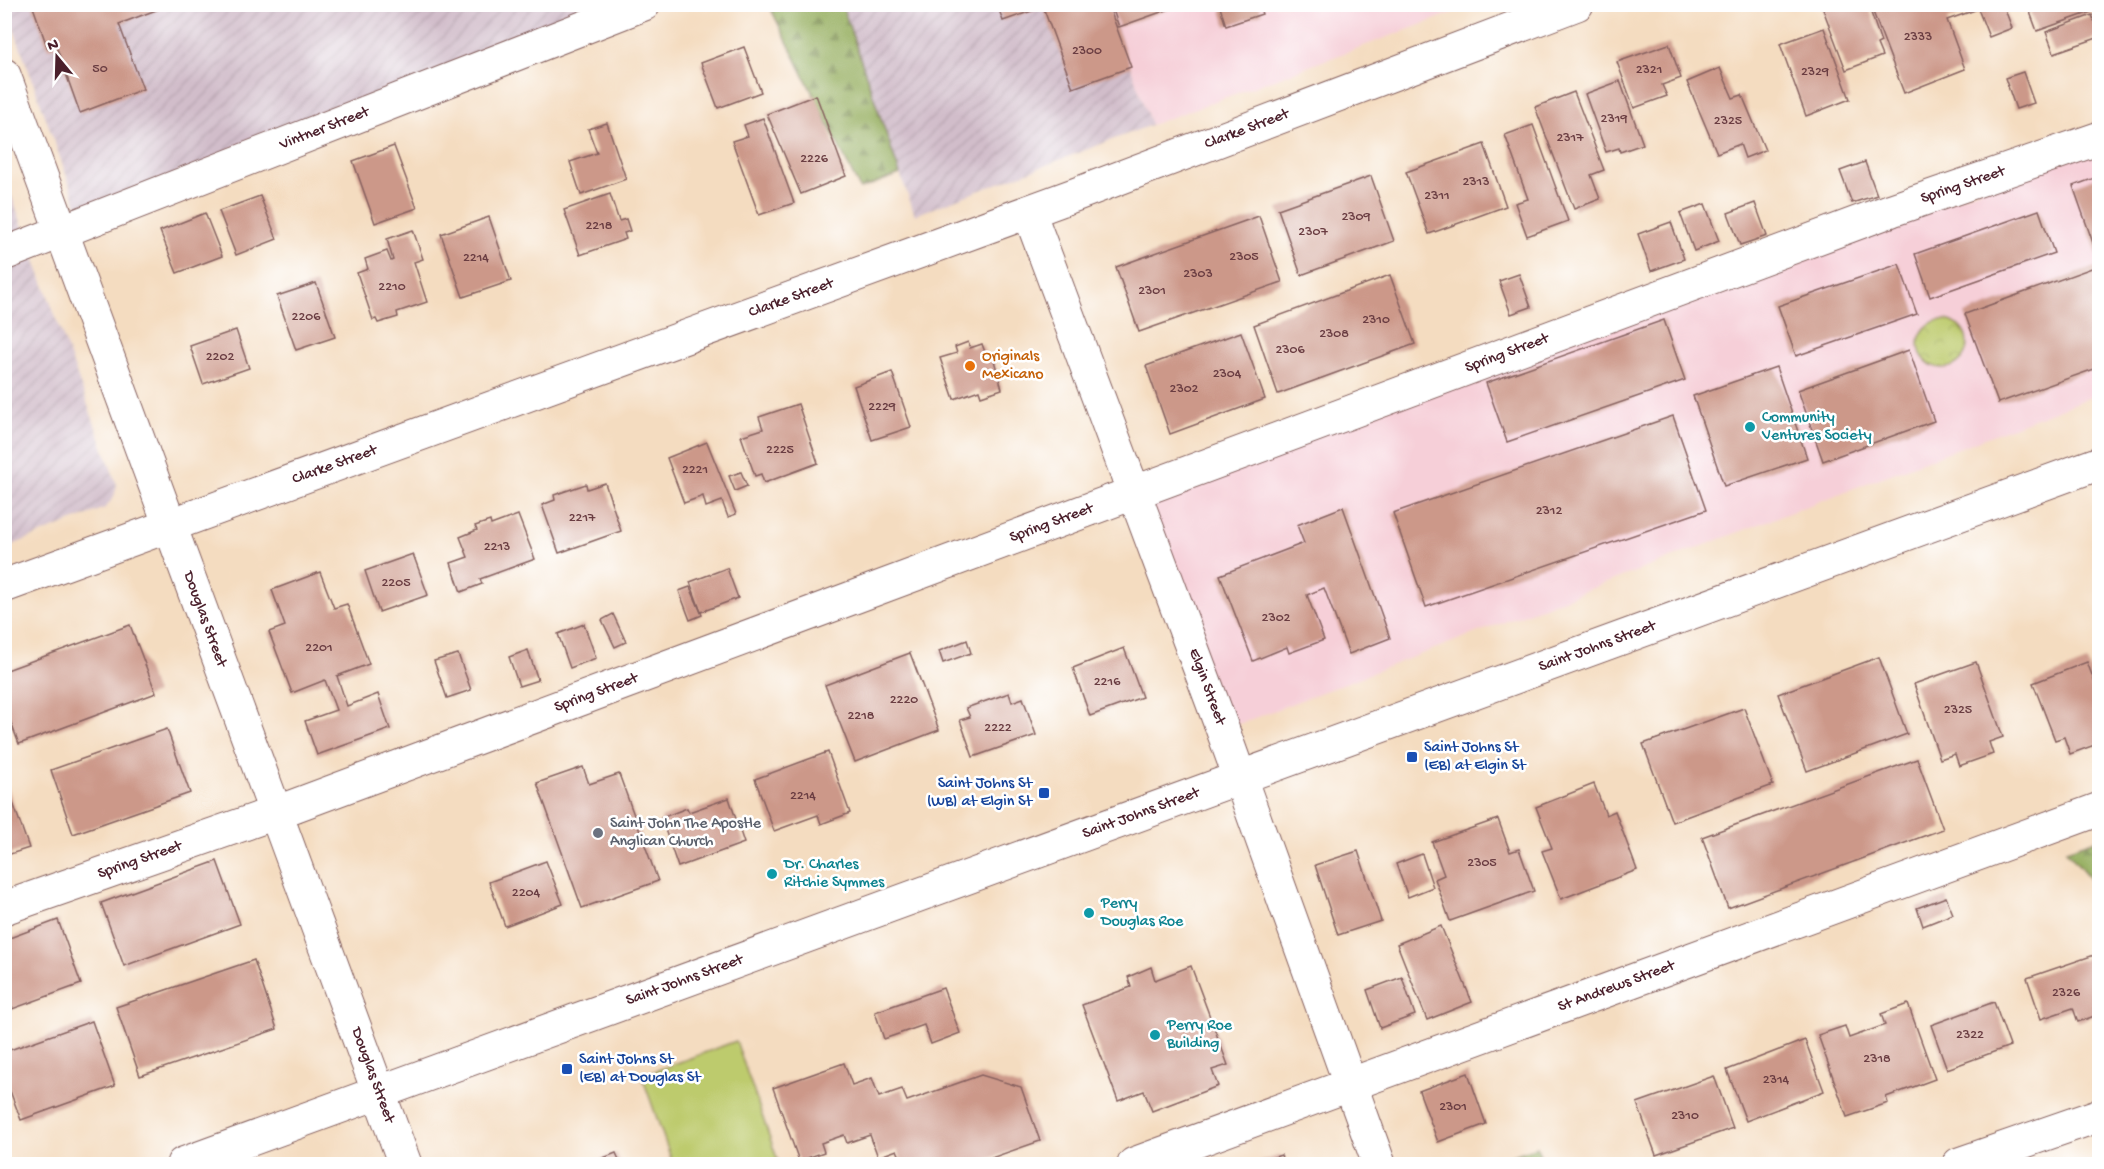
<svg xmlns="http://www.w3.org/2000/svg" width="2104" height="1169" font-family="'Gochi Hand',sans-serif">
<style>
.built{fill:#f6cfd8}
.industrial{fill:url(#industrial-furrows)}
.green{fill:#bdcb6d;stroke:#84754c;stroke-width:1.5}
.forest{fill:url(#forest-firs);stroke:#706746;stroke-width:1.5}
.park{fill:url(#park-crowns);stroke:#84754c;stroke-width:1.5}
.building{fill:#cc9889}
.lines{fill:none;stroke-linecap:round;stroke-linejoin:round}
.minor-casing{stroke:#86615f;stroke-width:35}
.secondary-casing{stroke:#86615f;stroke-width:35}
.primary-casing{stroke:#86615f;stroke-width:35}
.minor{stroke:#fff;stroke-width:33}
.secondary{stroke:#fff;stroke-width:33}
.primary{stroke:#fff;stroke-width:33}
.food-dot{fill:#e8710a;stroke:#fff;stroke-width:2}
.culture-dot{fill:#0f9aa8;stroke:#fff;stroke-width:2}
.transit-dot{fill:#1a4fb4;stroke:#fff;stroke-width:2}
.worship-dot{fill:#6b7280;stroke:#fff;stroke-width:2}
.labels{text-anchor:middle;dominant-baseline:central;stroke-width:5;stroke-linejoin:round;paint-order:stroke}
.number-label{font-size:14px;fill:#6a3d42}
.street-label{font-size:16px;fill:#4a1f2b;stroke:#fff}
.food-label{font-size:16px;fill:#c56008;stroke:#fff;text-anchor:start}
.culture-label{font-size:16px;fill:#0d838f;stroke:#fff;text-anchor:start}
.transit-label{font-size:16px;fill:#164399;stroke:#fff;text-anchor:start}
.worship-label{font-size:16px;fill:#5b616d;stroke:#fff;text-anchor:start}
</style>
<defs>
<pattern id="industrial-furrows" width="10" height="10" patternUnits="userSpaceOnUse" patternTransform="scale(1.5)"><rect width="10" height="10" fill="#d1bdca"/><path d="M-1 1l2-2M0 10L10 0M9 11l2-2" fill="none" stroke="#b5a2ae"/></pattern>
<pattern id="forest-firs" width="22" height="20" patternUnits="userSpaceOnUse" patternTransform="scale(1.5)"><rect width="22" height="20" fill="#96af60"/><path d="M5 1l3.5 6h-7zM16 11l3.5 6h-7z" fill="#7c8e4f"/></pattern>
<pattern id="park-crowns" width="20" height="18" patternUnits="userSpaceOnUse" patternTransform="scale(1.5)"><rect width="20" height="18" fill="#bdcb6d"/><path d="M2 6a3 3 0 1 1 6 0M12 15a3 3 0 1 1 6 0" fill="none" stroke="#a4ae5f"/></pattern>
</defs>
<rect width="100%" height="100%" fill="#fff"/>
<filter id="ink" filterUnits="userSpaceOnUse"><feTurbulence type="fractalNoise" baseFrequency=".0167" numOctaves="2"/><feDisplacementMap in="SourceGraphic" scale="12" xChannelSelector="R" yChannelSelector="G"/><feConvolveMatrix kernelMatrix="1 2 1 2 8 2 1 2 1" color-interpolation-filters="sRGB"/></filter>
<filter id="wash" filterUnits="userSpaceOnUse"><feTurbulence type="fractalNoise" baseFrequency=".008" numOctaves="4" result="noise"/><feDisplacementMap in="SourceGraphic" scale="24" xChannelSelector="R" yChannelSelector="G"/><feGaussianBlur stdDeviation="1.35" result="paint"/><feColorMatrix in="noise" values="0 0 0 0 0 0 0 0 0 0 0 0 0 0 0 0 0 1.4 0 .05"/><feComposite in="paint" operator="in"/></filter>
<g filter="url(#wash)">
<rect width="100%" height="100%" fill="#f4dcc0"/>
<g class="built">
<path d="M 1109,5 L 1474,5 L 1151,125 Z"/>
<path d="M 2099,147 L 2099,394 L 1223,730 L 1135,493 Z"/>
</g>
<g class="industrial">
<path d="M 5,4 L 634,5 L 82,219 Z"/>
<path d="M 839,5 L 1109,5 L 1151,125 L 915,215 Z"/>
<path d="M 4,175 L 117,485 L 114,497 L 105,508 L 5,548 Z"/>
</g>
<path class="green" d="M 736,1041 L 779,1164 L 673,1164 L 642,1076 Z"/>
<g class="forest">
<path d="M 769,5 L 842,5 L 900,174 L 860,189 Z"/>
<path d="M 2099,839 L 2100,839 L 2099,889 L 2066,850 Z"/>
<path d="M 1537,1147 L 1543,1164 L 1487,1164 Z"/>
</g>
<circle class="park" cx="1943" cy="344" r="24"/>
<g id="blocks">
<g class="building">
<path d="M 32,4 L 172,4 L 119,24 L 143,89 L 80,113 L 56,46 L 48,49 Z"/>
<path d="M 997,4 L 1108,4 L 1131,67 L 1073,88 L 1043,7 L 1003,21 Z"/>
<path d="M 1111,4 L 1181,4 L 1181,5 L 1119,27 Z"/>
<path d="M 1219,4 L 1259,4 L 1262,14 L 1226,26 Z"/>
<path d="M 1821,4 L 1868,4 L 1881,42 L 1877,44 L 1882,56 L 1846,70 Z"/>
<path d="M 1870,4 L 2003,4 L 2012,28 L 1989,37 L 1978,9 L 1947,20 L 1965,69 L 1904,93 Z"/>
<path d="M 2027,4 L 2088,4 L 2091,12 L 2037,31 Z"/>
<path d="M 2092,15 L 2100,37 L 2054,53 L 2046,32 Z"/>
<path d="M 1824,28 L 1850,99 L 1806,116 L 1780,44 Z"/>
<path d="M 1669,44 L 1681,78 L 1662,85 L 1667,96 L 1634,108 L 1617,62 Z"/>
<path d="M 744,47 L 761,92 L 718,108 L 701,63 Z"/>
<path d="M 1720,68 L 1733,98 L 1742,95 L 1765,150 L 1745,158 L 1740,144 L 1717,153 L 1687,82 Z"/>
<path d="M 2023,72 L 2034,103 L 2016,109 L 2005,78 Z"/>
<path d="M 1620,81 L 1643,144 L 1620,152 L 1619,148 L 1606,152 L 1585,94 Z"/>
<path d="M 1574,92 L 1604,170 L 1591,175 L 1600,199 L 1574,209 L 1535,107 Z"/>
<path d="M 816,95 L 846,176 L 801,194 L 767,114 Z"/>
<path d="M 763,118 L 794,203 L 759,215 L 732,141 L 748,136 L 744,125 Z"/>
<path d="M 607,123 L 626,179 L 581,195 L 570,162 L 597,153 L 588,129 Z"/>
<path d="M 1533,125 L 1568,221 L 1527,236 L 1515,203 L 1528,199 L 1505,135 Z"/>
<path d="M 1484,144 L 1506,206 L 1429,234 L 1406,172 Z"/>
<path d="M 394,146 L 417,208 L 375,223 L 353,161 Z"/>
<path d="M 1865,162 L 1877,195 L 1852,203 L 1840,171 Z"/>
<path d="M 1371,176 L 1394,241 L 1301,275 L 1278,209 Z"/>
<path d="M 2100,176 L 2100,260 L 2099,260 L 2073,186 Z"/>
<path d="M 610,194 L 619,221 L 626,219 L 630,231 L 624,233 L 626,239 L 580,255 L 564,210 Z"/>
<path d="M 260,196 L 277,239 L 236,255 L 219,211 Z"/>
<path d="M 1755,203 L 1767,236 L 1740,245 L 1728,213 Z"/>
<path d="M 1705,204 L 1719,241 L 1694,251 L 1680,213 Z"/>
<path d="M 2039,210 L 2054,253 L 1930,297 L 1915,254 Z"/>
<path d="M 205,213 L 222,256 L 177,273 L 160,231 Z"/>
<path d="M 1259,216 L 1282,282 L 1139,332 L 1116,267 Z"/>
<path d="M 489,217 L 511,281 L 463,297 L 441,234 Z"/>
<path d="M 1671,222 L 1684,259 L 1651,271 L 1638,234 Z"/>
<path d="M 413,230 L 423,259 L 414,262 L 427,302 L 397,312 L 398,317 L 378,323 L 376,319 L 373,320 L 357,273 L 368,269 L 365,259 L 387,251 L 391,261 L 393,260 L 387,239 Z"/>
<path d="M 1899,264 L 1917,314 L 1796,356 L 1778,306 Z"/>
<path d="M 2100,265 L 2100,367 L 1998,403 L 1965,314 Z"/>
<path d="M 1519,274 L 1531,307 L 1511,314 L 1499,281 Z"/>
<path d="M 1390,275 L 1415,344 L 1278,394 L 1254,325 Z"/>
<path d="M 316,283 L 335,337 L 296,350 L 277,296 Z"/>
<path d="M 1664,320 L 1685,380 L 1507,442 L 1486,383 Z"/>
<path d="M 236,330 L 249,368 L 203,384 L 190,346 Z"/>
<path d="M 1241,332 L 1265,399 L 1170,434 L 1146,366 Z"/>
<path d="M 968,342 L 970,348 L 982,344 L 986,355 L 992,353 L 1002,389 L 981,396 L 979,390 L 954,399 L 940,358 L 957,353 L 955,347 Z"/>
<path d="M 1909,350 L 1934,421 L 1823,461 L 1798,390 Z"/>
<path d="M 1776,367 L 1807,458 L 1724,486 L 1693,396 Z"/>
<path d="M 892,372 L 911,427 L 872,440 L 854,386 Z"/>
<path d="M 798,404 L 818,463 L 764,483 L 761,474 L 755,476 L 741,436 L 763,429 L 759,417 Z"/>
<path d="M 1673,416 L 1706,510 L 1426,607 L 1393,513 Z"/>
<path d="M 707,442 L 736,514 L 728,517 L 722,501 L 706,507 L 703,496 L 684,503 L 667,458 Z"/>
<path d="M 741,472 L 747,486 L 735,491 L 729,476 Z"/>
<path d="M 605,483 L 621,531 L 559,553 L 542,505 L 555,500 L 554,495 L 586,484 L 587,489 Z"/>
<path d="M 1343,507 L 1390,638 L 1349,654 L 1324,588 L 1307,595 L 1324,640 L 1289,653 L 1287,647 L 1253,661 L 1220,575 L 1304,543 L 1297,525 Z"/>
<path d="M 518,515 L 535,559 L 480,579 L 482,584 L 461,592 L 451,563 L 468,557 L 460,537 L 477,530 L 475,526 L 490,521 L 491,525 Z"/>
<path d="M 413,554 L 428,595 L 379,612 L 365,571 Z"/>
<path d="M 727,568 L 738,598 L 701,612 L 690,582 Z"/>
<path d="M 320,572 L 334,608 L 347,604 L 369,664 L 337,676 L 347,706 L 378,694 L 390,729 L 317,755 L 305,721 L 336,710 L 325,680 L 292,693 L 269,632 L 285,626 L 272,590 Z"/>
<path d="M 690,587 L 702,615 L 690,620 L 679,591 Z"/>
<path d="M 613,614 L 626,642 L 615,647 L 602,620 Z"/>
<path d="M 584,624 L 596,658 L 570,668 L 558,634 Z"/>
<path d="M 130,625 L 156,693 L 19,744 L 4,704 L 4,671 Z"/>
<path d="M 967,640 L 971,653 L 943,663 L 939,651 Z"/>
<path d="M 1124,648 L 1142,697 L 1090,716 L 1073,668 Z"/>
<path d="M 528,650 L 538,680 L 519,686 L 509,657 Z"/>
<path d="M 910,653 L 939,730 L 855,762 L 825,685 Z"/>
<path d="M 458,654 L 471,690 L 447,698 L 434,661 Z"/>
<path d="M 1879,657 L 1907,734 L 1807,771 L 1778,694 Z"/>
<path d="M 1976,662 L 2003,737 L 1989,742 L 1993,754 L 1959,766 L 1955,754 L 1940,759 L 1914,684 Z"/>
<path d="M 2087,662 L 2100,696 L 2100,743 L 2070,754 L 2064,737 L 2055,740 L 2033,683 Z"/>
<path d="M 1009,693 L 1012,702 L 1023,698 L 1036,735 L 973,757 L 960,720 L 970,717 L 966,708 Z"/>
<path d="M 1744,708 L 1773,785 L 1672,822 L 1643,744 Z"/>
<path d="M 167,729 L 190,793 L 73,834 L 51,770 Z"/>
<path d="M 828,752 L 850,813 L 821,824 L 818,815 L 774,831 L 755,779 Z"/>
<path d="M 1917,759 L 1943,829 L 1728,908 L 1702,837 Z"/>
<path d="M 583,767 L 589,784 L 619,774 L 658,881 L 582,908 L 537,783 Z"/>
<path d="M 6,783 L 29,848 L 4,856 L 4,784 Z"/>
<path d="M 1594,784 L 1606,815 L 1615,811 L 1637,870 L 1561,899 L 1542,851 L 1552,848 L 1536,807 Z"/>
<path d="M 729,798 L 744,843 L 678,867 L 661,818 L 687,808 L 689,812 Z"/>
<path d="M 1498,819 L 1510,852 L 1519,849 L 1534,891 L 1450,921 L 1435,879 L 1444,875 L 1432,842 Z"/>
<path d="M 1358,851 L 1381,921 L 1338,935 L 1315,865 Z"/>
<path d="M 1422,854 L 1433,887 L 1408,897 L 1396,864 Z"/>
<path d="M 217,861 L 240,924 L 124,966 L 101,903 Z"/>
<path d="M 546,861 L 563,904 L 505,926 L 489,882 Z"/>
<path d="M 1946,897 L 1953,914 L 1923,926 L 1917,908 Z"/>
<path d="M 58,920 L 81,984 L 4,1012 L 4,940 Z"/>
<path d="M 1441,926 L 1472,1002 L 1427,1020 L 1397,944 Z"/>
<path d="M 2100,953 L 2100,1014 L 2078,1022 L 2073,1008 L 2041,1019 L 2027,978 Z"/>
<path d="M 254,960 L 277,1029 L 140,1076 L 116,1007 Z"/>
<path d="M 1191,966 L 1228,1065 L 1212,1070 L 1218,1086 L 1152,1111 L 1144,1091 L 1118,1101 L 1082,1005 L 1131,987 L 1128,977 L 1151,967 L 1155,980 Z"/>
<path d="M 1402,977 L 1415,1015 L 1380,1028 L 1367,990 Z"/>
<path d="M 943,988 L 960,1033 L 931,1044 L 924,1025 L 884,1039 L 875,1012 Z"/>
<path d="M 1994,1002 L 2010,1046 L 1947,1069 L 1931,1025 Z"/>
<path d="M 1908,1004 L 1935,1079 L 1886,1097 L 1888,1103 L 1847,1117 L 1818,1035 L 1845,1026 L 1849,1038 L 1885,1025 L 1881,1014 Z"/>
<path d="M 92,1021 L 115,1086 L 21,1120 L 4,1075 L 4,1052 Z"/>
<path d="M 1805,1040 L 1824,1091 L 1746,1121 L 1727,1070 Z"/>
<path d="M 844,1063 L 852,1085 L 872,1078 L 879,1097 L 902,1089 L 907,1101 L 981,1075 L 1021,1087 L 1040,1141 L 974,1164 L 903,1164 L 897,1150 L 878,1157 L 870,1135 L 847,1143 L 844,1135 L 821,1143 L 824,1152 L 799,1161 L 773,1088 Z"/>
<path d="M 1468,1073 L 1486,1124 L 1438,1142 L 1419,1091 Z"/>
<path d="M 1714,1076 L 1733,1128 L 1656,1155 L 1637,1103 Z"/>
<path d="M 616,1153 L 621,1164 L 588,1164 Z"/>
<path d="M 1281,1155 L 1284,1164 L 1253,1164 Z"/>
</g>
</g>
</g>
<g filter="url(#ink)">
<use href="#blocks" fill-opacity="0" stroke="#86615f" stroke-width="1.5"/>
<g class="lines">
<defs>
<g id="minor">
<path id="s1" d="M 4,75 L 405,1164"/>
<path id="s2" d="M 1029,212 L 1222,728 L 1379,1164"/>
<path id="s3" d="M 4,254 L 644,4"/>
<path id="s4" d="M 4,908 L 275,813 L 1892,210 L 2100,138"/>
<path id="s5" d="M 1134,1164 L 2100,809"/>
<path d="M 1959,1164 L 2100,1115"/>
</g>
<g id="secondary">
<path id="s6" d="M 4,586 L 1077,194 L 1577,4"/>
</g>
<g id="primary">
<path id="s7" d="M 183,1164 L 2100,463"/>
</g>
</defs>
<use href="#minor" class="minor-casing"/>
<use href="#secondary" class="secondary-casing"/>
<use href="#primary" class="primary-casing"/>
<use href="#minor" class="minor"/>
<use href="#secondary" class="secondary"/>
<use href="#primary" class="primary"/>
</g>
</g>
<circle class="food-dot" cx="970" cy="366" r="6"/>
<g class="culture-dot">
<circle cx="1750" cy="427" r="6"/>
<circle cx="772" cy="874" r="6"/>
<circle cx="1089" cy="913" r="6"/>
<circle cx="1155" cy="1035" r="6"/>
</g>
<g class="transit-dot">
<rect x="1406" y="751" width="12" height="12" rx="3"/>
<rect x="1038" y="787" width="12" height="12" rx="3"/>
<rect x="561" y="1063" width="12" height="12" rx="3"/>
</g>
<circle class="worship-dot" cx="598" cy="833" r="6"/>
<g class="labels">
<g class="number-label">
<text x="1918" y="37">2333</text>
<text x="1087" y="51">2300</text>
<text x="100" y="69">50</text>
<text x="1649" y="70">2321</text>
<text x="1815" y="72">2329</text>
<text x="1614" y="119">2319</text>
<text x="1728" y="121">2325</text>
<text x="1570" y="138">2317</text>
<text x="814" y="159">2226</text>
<text x="1476" y="182">2313</text>
<text x="1437" y="196">2311</text>
<text x="1356" y="217">2309</text>
<text x="599" y="226">2218</text>
<text x="1313" y="232">2307</text>
<text x="1244" y="257">2305</text>
<text x="476" y="258">2214</text>
<text x="1198" y="274">2303</text>
<text x="392" y="287">2210</text>
<text x="1152" y="291">2301</text>
<text x="306" y="317">2206</text>
<text x="1376" y="320">2310</text>
<text x="1334" y="334">2308</text>
<text x="1290" y="350">2306</text>
<text x="220" y="357">2202</text>
<text x="1227" y="374">2304</text>
<text x="1184" y="389">2302</text>
<text x="882" y="407">2229</text>
<text x="780" y="450">2225</text>
<text x="695" y="470">2221</text>
<text x="1549" y="511">2312</text>
<text x="582" y="518">2217</text>
<text x="497" y="547">2213</text>
<text x="396" y="583">2205</text>
<text x="1276" y="618">2302</text>
<text x="319" y="648">2201</text>
<text x="1107" y="682">2216</text>
<text x="904" y="700">2220</text>
<text x="1958" y="710">2325</text>
<text x="861" y="716">2218</text>
<text x="998" y="728">2222</text>
<text x="803" y="796">2214</text>
<text x="1482" y="863">2305</text>
<text x="526" y="893">2204</text>
<text x="2066" y="993">2326</text>
<text x="1970" y="1035">2322</text>
<text x="1877" y="1059">2318</text>
<text x="1776" y="1080">2314</text>
<text x="1453" y="1107">2301</text>
<text x="1685" y="1116">2310</text>
</g>
<g class="street-label">
<text stroke="none"><textPath href="#s6" startOffset="1324">Clarke Street</textPath></text>
<text stroke="none"><textPath href="#s3" startOffset="344">Vintner Street</textPath></text>
<text stroke="none"><textPath href="#s4" startOffset="2088">Spring Street</textPath></text>
<text stroke="none"><textPath href="#s6" startOffset="838">Clarke Street</textPath></text>
<text stroke="none"><textPath href="#s4" startOffset="1602">Spring Street</textPath></text>
<text stroke="none"><textPath href="#s6" startOffset="352">Clarke Street</textPath></text>
<text stroke="none"><textPath href="#s4" startOffset="1116">Spring Street</textPath></text>
<text stroke="none"><textPath href="#s1" startOffset="580">Douglas Street</textPath></text>
<text stroke="none"><textPath href="#s7" startOffset="1506">Saint Johns Street</textPath></text>
<text stroke="none"><textPath href="#s2" startOffset="507">Elgin Street</textPath></text>
<text stroke="none"><textPath href="#s4" startOffset="630">Spring Street</textPath></text>
<text stroke="none"><textPath href="#s7" startOffset="1020">Saint Johns Street</textPath></text>
<text stroke="none"><textPath href="#s4" startOffset="144">Spring Street</textPath></text>
<text stroke="none"><textPath href="#s7" startOffset="534">Saint Johns Street</textPath></text>
<text stroke="none"><textPath href="#s5" startOffset="514">St Andrews Street</textPath></text>
<text stroke="none"><textPath href="#s1" startOffset="1066">Douglas Street</textPath></text>
</g>
<g class="food-label">
<text x="982" y="357">Originals<tspan x="982" dy="18">Mexicano</tspan></text>
</g>
<g class="culture-label">
<text x="1762" y="418">Community<tspan x="1762" dy="18">Ventures Society</tspan></text>
<text x="784" y="865">Dr. Charles<tspan x="784" dy="18">Ritchie Symmes</tspan></text>
<text x="1101" y="904">Perry<tspan x="1101" dy="18">Douglas Roe</tspan></text>
<text x="1167" y="1026">Perry Roe<tspan x="1167" dy="18">Building</tspan></text>
</g>
<g class="transit-label">
<text x="1424" y="748">Saint Johns St<tspan x="1424" dy="18">(EB) at Elgin St</tspan></text>
<text x="1032" y="784" text-anchor="end">Saint Johns St<tspan x="1032" dy="18">(WB) at Elgin St</tspan></text>
<text x="579" y="1060">Saint Johns St<tspan x="579" dy="18">(EB) at Douglas St</tspan></text>
</g>
<g class="worship-label">
<text x="610" y="824">Saint John The Apostle<tspan x="610" dy="18">Anglican Church</tspan></text>
</g>
</g>
<rect width="2104" height="1169" fill="none" stroke="#fff" stroke-width="24"/>
<g transform="translate(57 57) rotate(341)" stroke="#ffffff" stroke-width="4.5" paint-order="stroke">
<path d="M0-4.5L10 22L0 15L-10 22Z" fill="#4a1f2b"/>
<text y="-9" font-size="16" font-weight="bold" text-anchor="middle" fill="#4a1f2b">N</text>
</g>
</svg>
